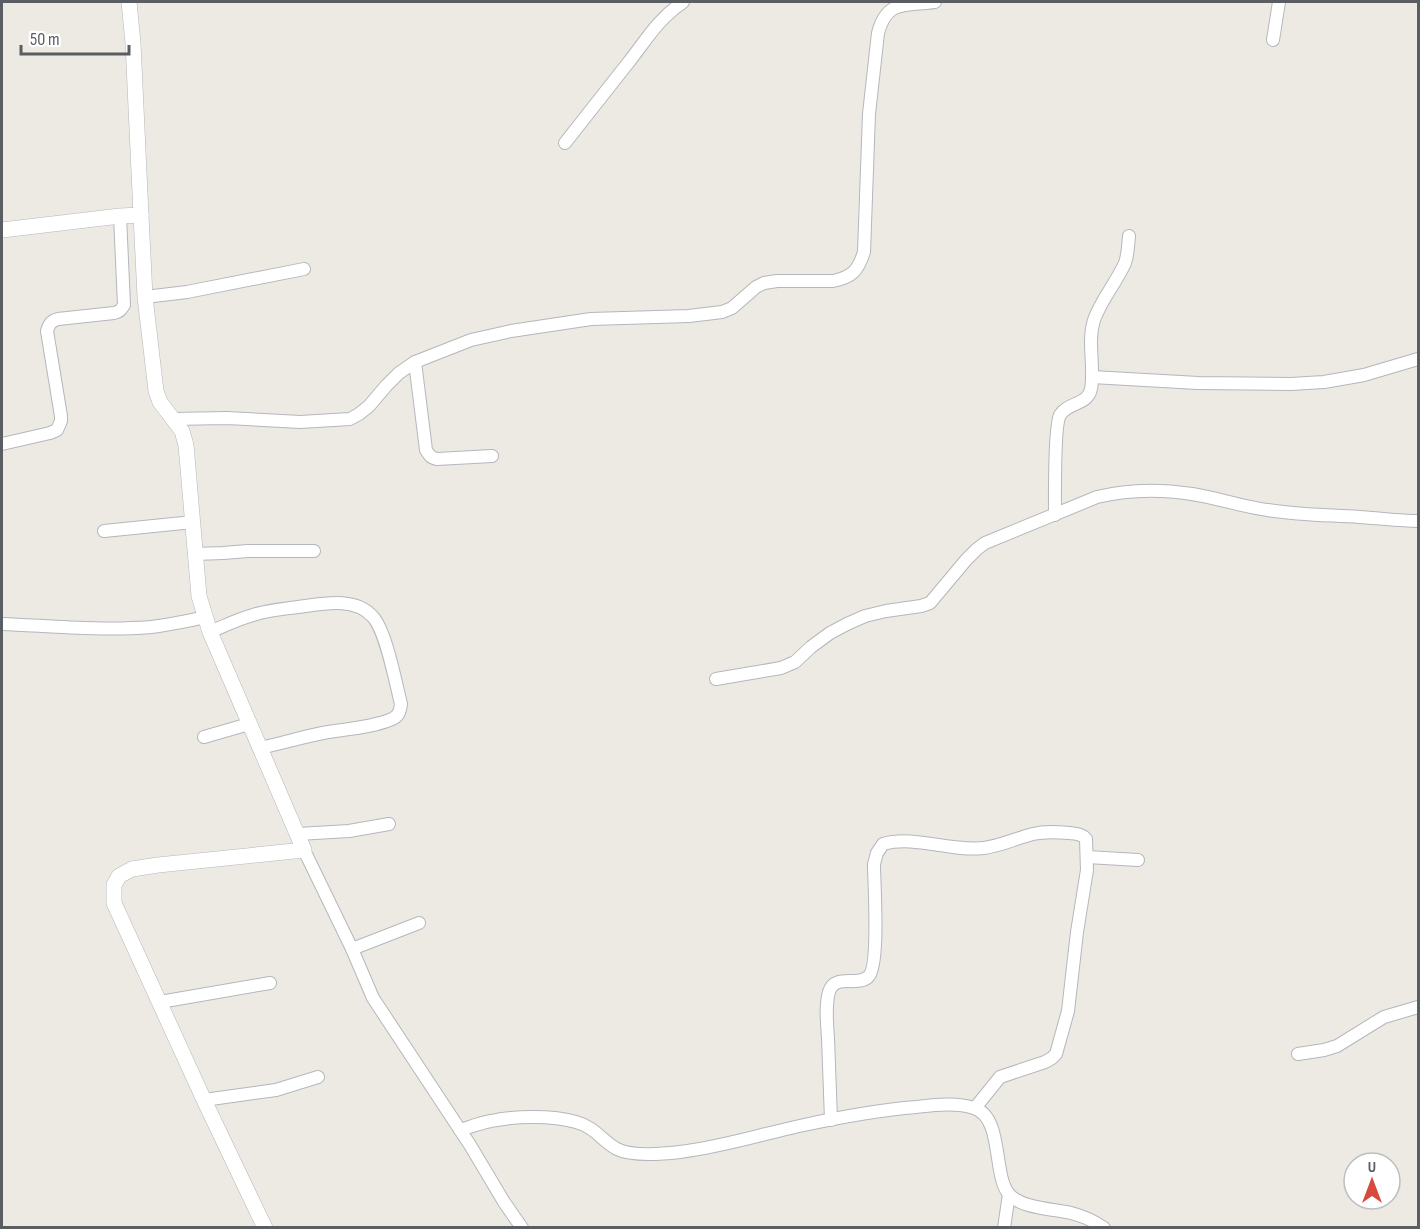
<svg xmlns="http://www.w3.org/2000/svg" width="1420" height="1229" font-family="'Sofia Sans Condensed',sans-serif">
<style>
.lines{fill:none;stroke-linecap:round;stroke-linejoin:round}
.minor-casing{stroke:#b4b7bb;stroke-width:14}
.tertiary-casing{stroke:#b4b7bb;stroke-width:16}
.minor{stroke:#fff;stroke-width:12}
.tertiary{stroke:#fff;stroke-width:15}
</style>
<rect width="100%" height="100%" fill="#eceae2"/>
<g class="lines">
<defs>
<g id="minor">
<path d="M 1273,40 L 1279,2"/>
<path d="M 565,143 C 586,116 607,90 628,63 C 647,39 657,20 683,2"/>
<path d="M 145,297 L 187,292 L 304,269"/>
<path d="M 415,362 L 426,450 C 429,455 431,458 437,459 L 492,456"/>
<path d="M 1092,377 L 1198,383 L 1291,384 L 1324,382 L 1364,375 L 1418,359"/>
<path d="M 173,419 L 227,418 L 300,422 L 350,419 L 359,414 L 369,406 L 386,386 L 399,373 L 415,362 L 471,340 L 511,331 L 591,319 L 689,316 L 722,312 L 732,308 L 756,287 L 764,283 L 777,281 L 833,281 C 852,277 858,271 864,252 L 869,114 L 878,33 C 887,0 903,6 935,2"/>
<path d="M 2,444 L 50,433 L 57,430 L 61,421 L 61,416 L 47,331 C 49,324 51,321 58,319 L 114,313 C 119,312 121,310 124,305 L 120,216"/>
<path d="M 1055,515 C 1055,498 1054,426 1060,415 C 1068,402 1088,405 1091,389 C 1095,367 1087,342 1094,320 C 1101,300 1116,283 1125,263 C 1128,255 1128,245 1129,236"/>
<path d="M 104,531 L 193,522"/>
<path d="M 195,554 L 223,553 L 248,551 L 314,551"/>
<path d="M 2,624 C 51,626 101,631 151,627 C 169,625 187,621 206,617"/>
<path d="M 210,632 C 224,626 238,619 253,615 C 268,610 283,609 298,607 C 322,604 355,596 373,617 C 386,631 396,684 401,704 C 400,711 399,716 392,719 C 374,727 348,729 328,732 C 305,736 283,743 260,748"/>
<path d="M 716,679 L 781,668 L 795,662 L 811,647 L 830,633 L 847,624 L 865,616 L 886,611 L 921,606 L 930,603 L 966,560 L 977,549 L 985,543 L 1097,497 C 1129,489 1160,489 1192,494 C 1218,498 1243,507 1268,510 C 1299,515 1329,515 1359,517 C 1379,518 1399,521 1418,521"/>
<path d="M 204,737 L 249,724"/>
<path d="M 298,834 L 349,831 L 389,824"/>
<path d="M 304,850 L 352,949 L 373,998 L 470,1145 L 504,1202 L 522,1228"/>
<path d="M 1087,857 L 1138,860"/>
<path d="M 352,949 L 419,923"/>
<path d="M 160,1002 L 270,983"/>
<path d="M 1298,1054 L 1324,1050 L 1337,1046 L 1384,1017 L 1418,1007"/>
<path d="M 204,1100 L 276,1090 L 318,1077"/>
<path d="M 831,1120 C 830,1093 829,1065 828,1038 C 827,1023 825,1006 829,992 C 835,973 857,987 868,977 C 880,967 874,883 874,864 L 877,853 L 883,844 C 915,835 950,852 984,848 C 1000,846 1017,838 1033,834 C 1045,831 1057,832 1070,833 C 1076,834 1082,834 1086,839 L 1087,870 L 1077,932 L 1068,1011 L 1056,1054 L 1052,1058 L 1045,1062 L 1000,1077 L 975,1108"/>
<path d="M 460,1130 C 470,1127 480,1123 491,1121 C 515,1116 552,1115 576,1122 C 595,1127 602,1141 617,1149 C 633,1157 663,1154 680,1152 C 722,1147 762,1134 804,1125 C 841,1117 878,1110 916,1107 C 934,1105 956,1102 974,1108 C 1003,1117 993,1173 1008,1193 C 1019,1208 1053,1209 1071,1213 C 1083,1216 1094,1221 1104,1228"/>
<path d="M 1004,1228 L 1009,1194"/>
</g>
<g id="tertiary">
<path d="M 141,215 L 145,297 L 156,391 L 160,402 L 182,431 L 186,445 L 199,596 L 210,632 L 304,850 L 158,865 L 132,869 L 119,876 L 114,885 L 114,903 L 204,1100 L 265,1228"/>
<path d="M 2,230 L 120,216 L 141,215 L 133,43 L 129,2"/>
</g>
</defs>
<use href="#minor" class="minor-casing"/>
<use href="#tertiary" class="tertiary-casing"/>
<use href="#minor" class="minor"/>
<use href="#tertiary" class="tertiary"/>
</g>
<rect width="1420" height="1229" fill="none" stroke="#5a5d61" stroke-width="6"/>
<g transform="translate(1372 1181)"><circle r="28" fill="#ffffff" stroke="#bdbec0" stroke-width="1.5"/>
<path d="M0-4.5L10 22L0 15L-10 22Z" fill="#d74a3d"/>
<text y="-9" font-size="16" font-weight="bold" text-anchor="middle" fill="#5a5d61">U</text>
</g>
<path d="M21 45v9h108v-9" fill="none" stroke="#5a5d61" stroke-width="3"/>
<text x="30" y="45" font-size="18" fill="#5a5d61" stroke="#ffffff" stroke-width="4.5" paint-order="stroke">50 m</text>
</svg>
